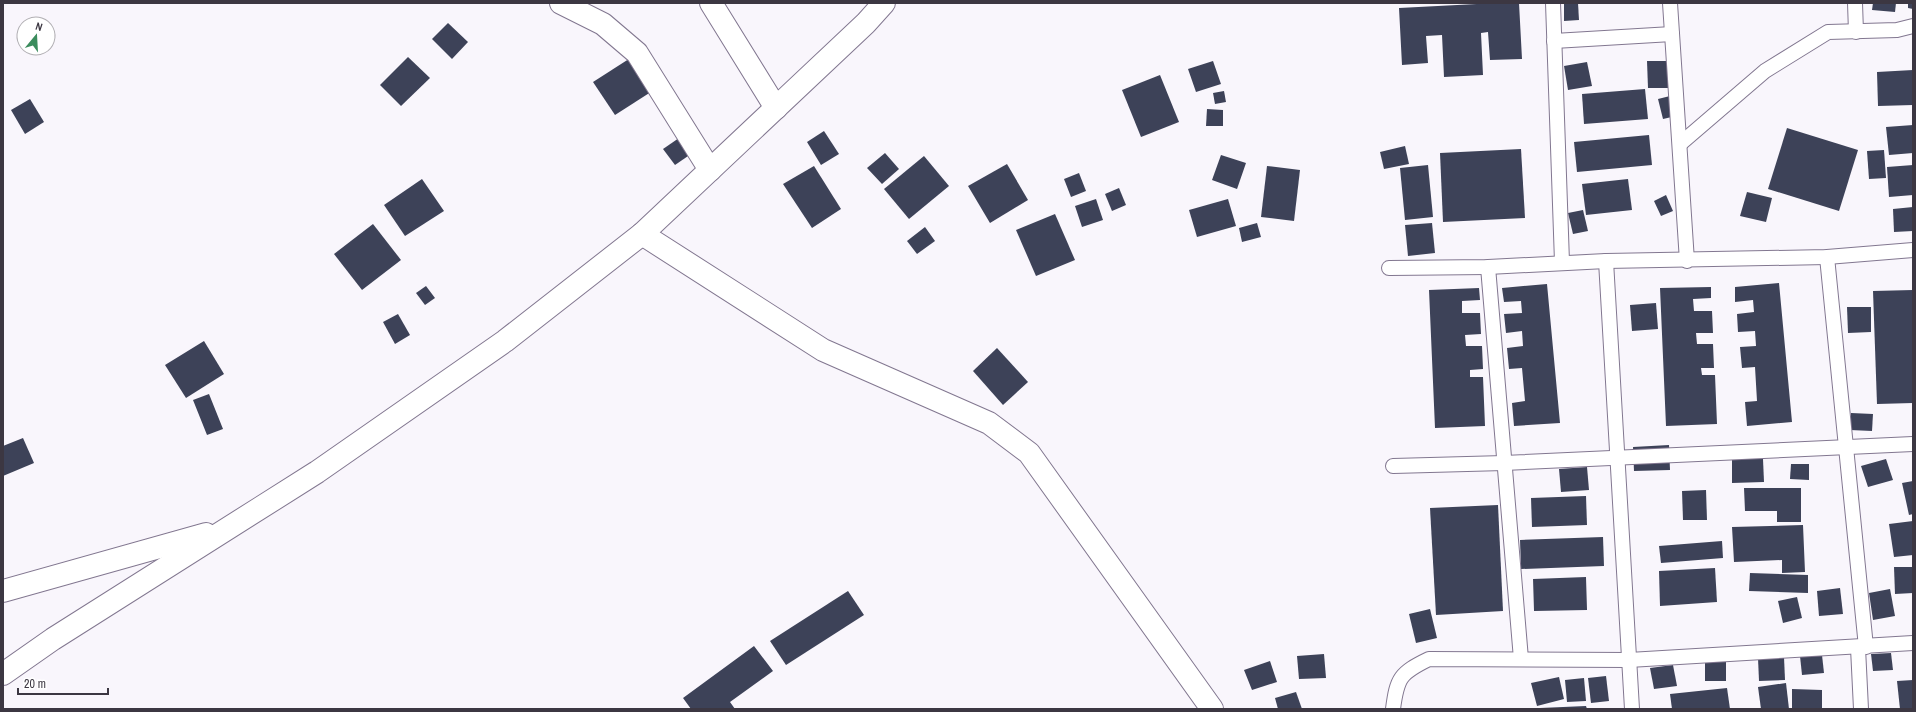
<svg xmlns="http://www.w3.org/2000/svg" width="1916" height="712" font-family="'Archivo Narrow',sans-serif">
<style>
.building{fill:#3d4258}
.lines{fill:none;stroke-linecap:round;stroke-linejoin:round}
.lane-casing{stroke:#827790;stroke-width:16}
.street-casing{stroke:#827790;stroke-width:24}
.lane{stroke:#fff;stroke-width:14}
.street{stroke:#fff;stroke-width:22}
</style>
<rect width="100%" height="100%" fill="#f9f6fc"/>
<g class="building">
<path d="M 1496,3 L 1519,3 L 1522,59 L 1490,60 L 1488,32 L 1481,33 L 1483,75 L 1444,77 L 1442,35 L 1426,36 L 1428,63 L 1402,65 L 1399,8 Z"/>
<path d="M 1564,3 L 1578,3 L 1579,20 L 1564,21 Z"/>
<path d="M 1873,3 L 1896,3 L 1895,12 L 1872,10 Z"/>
<path d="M 1908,3 L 1913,3 L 1913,9 L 1908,8 Z"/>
<path d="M 448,23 L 468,42 L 452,59 L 432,39 Z"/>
<path d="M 408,57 L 430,78 L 401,106 L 380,85 Z"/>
<path d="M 632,57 L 654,90 L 615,115 L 593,82 Z"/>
<path d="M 1213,61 L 1221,84 L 1196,92 L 1188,69 Z"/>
<path d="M 1647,61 L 1668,61 L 1668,88 L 1648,88 Z"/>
<path d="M 1587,62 L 1592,86 L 1568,90 L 1564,66 Z"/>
<path d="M 1913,70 L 1913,105 L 1878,106 L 1877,72 Z"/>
<path d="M 1160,75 L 1179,122 L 1141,137 L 1122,90 Z"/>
<path d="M 1645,89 L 1648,119 L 1584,124 L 1582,94 Z"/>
<path d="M 1224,91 L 1226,102 L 1215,104 L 1213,93 Z"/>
<path d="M 1670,96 L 1676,116 L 1663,119 L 1658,99 Z"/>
<path d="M 30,99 L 44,122 L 25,134 L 11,110 Z"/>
<path d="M 1207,109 L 1223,110 L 1223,126 L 1206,126 Z"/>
<path d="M 1913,125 L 1913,153 L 1889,155 L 1886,127 Z"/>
<path d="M 1787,128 L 1858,150 L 1839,211 L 1768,189 Z"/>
<path d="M 824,131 L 839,154 L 821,165 L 807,142 Z"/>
<path d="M 1649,135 L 1652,165 L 1577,172 L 1574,142 Z"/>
<path d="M 679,138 L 691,154 L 675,165 L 663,149 Z"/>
<path d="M 1405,146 L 1409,164 L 1384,169 L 1380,152 Z"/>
<path d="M 1521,149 L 1525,218 L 1443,222 L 1440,153 Z"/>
<path d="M 1884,150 L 1886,178 L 1869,179 L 1867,151 Z"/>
<path d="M 885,153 L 899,169 L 882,184 L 867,168 Z"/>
<path d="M 1221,155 L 1246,163 L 1237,189 L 1212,180 Z"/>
<path d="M 924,156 L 949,186 L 909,219 L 884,189 Z"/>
<path d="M 1007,164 L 1028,200 L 990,223 L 968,186 Z"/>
<path d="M 1428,165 L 1433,217 L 1405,220 L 1400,168 Z"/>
<path d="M 1913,165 L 1913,195 L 1889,197 L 1887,167 Z"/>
<path d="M 814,166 L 841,209 L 812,228 L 783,184 Z"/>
<path d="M 1267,166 L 1300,170 L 1294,221 L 1261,217 Z"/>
<path d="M 1079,173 L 1086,191 L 1071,197 L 1064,179 Z"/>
<path d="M 422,179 L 444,211 L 405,236 L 384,205 Z"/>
<path d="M 1628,179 L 1632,210 L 1586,215 L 1582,184 Z"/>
<path d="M 1119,188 L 1126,205 L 1112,211 L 1105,194 Z"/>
<path d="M 1747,192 L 1772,198 L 1766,222 L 1740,216 Z"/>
<path d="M 1666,195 L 1673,211 L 1661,216 L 1654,201 Z"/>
<path d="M 1096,199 L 1103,220 L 1082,227 L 1075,206 Z"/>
<path d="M 1228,199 L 1236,226 L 1197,237 L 1189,210 Z"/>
<path d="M 1913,207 L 1913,231 L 1894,232 L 1893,209 Z"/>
<path d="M 1583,210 L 1588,231 L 1573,234 L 1568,213 Z"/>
<path d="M 1055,214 L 1075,260 L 1036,276 L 1016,230 Z"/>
<path d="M 1257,223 L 1261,237 L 1242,242 L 1239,228 Z"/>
<path d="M 1432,223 L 1435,253 L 1408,256 L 1405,225 Z"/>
<path d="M 373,224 L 401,260 L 362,290 L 334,254 Z"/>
<path d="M 925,227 L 935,241 L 917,254 L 907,241 Z"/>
<path d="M 1779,283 L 1792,422 L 1747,426 L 1745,402 L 1757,401 L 1755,367 L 1742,368 L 1740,347 L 1756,346 L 1755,331 L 1738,332 L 1737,314 L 1754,312 L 1753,300 L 1735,302 L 1735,287 Z"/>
<path d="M 1547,284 L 1560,423 L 1514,426 L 1512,403 L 1525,401 L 1522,368 L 1509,369 L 1507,348 L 1523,346 L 1522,331 L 1506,333 L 1504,314 L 1522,313 L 1521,301 L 1504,302 L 1502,288 Z"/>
<path d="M 426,286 L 435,298 L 425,305 L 416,293 Z"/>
<path d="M 1711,287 L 1711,298 L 1693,299 L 1694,311 L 1712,311 L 1713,333 L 1696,333 L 1697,344 L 1713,344 L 1714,368 L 1701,368 L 1702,375 L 1715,375 L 1717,424 L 1666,426 L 1660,288 Z"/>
<path d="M 1479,288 L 1480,300 L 1462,301 L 1462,313 L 1480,313 L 1481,334 L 1465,335 L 1466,346 L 1482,346 L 1483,369 L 1470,370 L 1470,377 L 1483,377 L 1485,426 L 1435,428 L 1429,290 Z"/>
<path d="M 1913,290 L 1913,403 L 1877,404 L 1873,291 Z"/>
<path d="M 1656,303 L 1658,329 L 1632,331 L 1630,305 Z"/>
<path d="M 1847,307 L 1871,307 L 1871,332 L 1848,333 Z"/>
<path d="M 398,314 L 410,335 L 395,344 L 383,322 Z"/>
<path d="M 204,341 L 224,374 L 186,398 L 165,365 Z"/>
<path d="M 997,348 L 1028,382 L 1003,405 L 973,371 Z"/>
<path d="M 209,394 L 223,429 L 207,435 L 193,400 Z"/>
<path d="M 1851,413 L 1873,414 L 1872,431 L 1850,430 Z"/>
<path d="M 23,438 L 34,463 L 3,476 L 3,446 Z"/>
<path d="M 1669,445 L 1670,470 L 1634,471 L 1633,447 Z"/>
<path d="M 1732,459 L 1763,459 L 1764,482 L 1732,483 Z"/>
<path d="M 1886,459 L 1893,480 L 1868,487 L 1861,466 Z"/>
<path d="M 1791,464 L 1809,464 L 1809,480 L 1790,479 Z"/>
<path d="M 1587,467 L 1589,490 L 1561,492 L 1559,469 Z"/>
<path d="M 1913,481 L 1913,514 L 1909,515 L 1902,483 Z"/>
<path d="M 1744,488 L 1801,488 L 1801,522 L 1777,522 L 1777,511 L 1745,511 Z"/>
<path d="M 1706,490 L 1707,520 L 1683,520 L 1682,491 Z"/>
<path d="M 1586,496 L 1587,525 L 1532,527 L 1531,498 Z"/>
<path d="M 1498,505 L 1503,611 L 1436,615 L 1430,508 Z"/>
<path d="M 1913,521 L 1913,555 L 1894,557 L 1889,524 Z"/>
<path d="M 1803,525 L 1805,572 L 1782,573 L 1782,560 L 1734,562 L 1732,527 Z"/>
<path d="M 1603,537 L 1604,566 L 1521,569 L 1520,540 Z"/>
<path d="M 1722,541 L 1723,558 L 1661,563 L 1659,546 Z"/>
<path d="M 1894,567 L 1913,567 L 1913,593 L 1895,594 Z"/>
<path d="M 1715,568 L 1717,602 L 1660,606 L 1659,571 Z"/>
<path d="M 1750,573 L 1808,575 L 1808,593 L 1749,591 Z"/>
<path d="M 1586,577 L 1587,610 L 1534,611 L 1533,579 Z"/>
<path d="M 1840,588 L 1843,614 L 1819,616 L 1817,591 Z"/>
<path d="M 1890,589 L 1895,616 L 1873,620 L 1869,593 Z"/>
<path d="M 848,591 L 864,615 L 786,665 L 770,641 Z"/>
<path d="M 1797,597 L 1802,618 L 1783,623 L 1778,601 Z"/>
<path d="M 1430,609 L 1437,638 L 1416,643 L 1409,614 Z"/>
<path d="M 754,646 L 773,671 L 730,702 L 735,709 L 691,709 L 683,698 Z"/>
<path d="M 1891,653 L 1893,670 L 1873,671 L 1871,654 Z"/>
<path d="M 1324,654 L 1326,678 L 1299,679 L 1297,656 Z"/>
<path d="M 1822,655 L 1824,673 L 1802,675 L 1800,656 Z"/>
<path d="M 1784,657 L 1785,680 L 1759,681 L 1758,658 Z"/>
<path d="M 1270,661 L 1277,682 L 1252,690 L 1244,670 Z"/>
<rect x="1705" y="661" width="21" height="20"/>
<path d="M 1673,665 L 1677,686 L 1654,689 L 1650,668 Z"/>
<path d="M 1606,676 L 1609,701 L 1591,703 L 1588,678 Z"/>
<path d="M 1559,677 L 1564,699 L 1537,706 L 1531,683 Z"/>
<path d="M 1584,678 L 1586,701 L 1567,702 L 1565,680 Z"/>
<path d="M 1913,680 L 1913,709 L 1900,709 L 1897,681 Z"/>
<path d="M 1786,683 L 1789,709 L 1761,709 L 1758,687 Z"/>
<path d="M 1727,688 L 1730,709 L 1672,709 L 1670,694 Z"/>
<path d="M 1792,689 L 1822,690 L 1822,709 L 1792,709 Z"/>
<path d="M 1296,692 L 1302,709 L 1278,709 L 1275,698 Z"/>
<path d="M 1586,706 L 1587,709 L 1540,709 L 1540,708 Z"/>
</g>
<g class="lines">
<defs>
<g id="lane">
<path d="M 1553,3 L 1562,262"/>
<path d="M 1670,3 L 1687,261"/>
<path d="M 1855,3 L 1856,32"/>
<path d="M 1554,41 L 1672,34"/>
<path d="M 1680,144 L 1765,71 L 1828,32 L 1897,30 L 1913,26"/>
<path d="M 1827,257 L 1866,647"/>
<path d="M 1606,261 L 1632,709"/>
<path d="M 1488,267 L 1521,659"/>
<path d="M 1389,268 L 1488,267 L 1606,261 L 1827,257 L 1913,250"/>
<path d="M 1393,466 L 1504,463 L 1913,444"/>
<path d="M 1858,648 L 1861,709"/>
<path d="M 1393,709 C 1397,678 1400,673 1429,659 L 1629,660 L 1913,643"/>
</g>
<g id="street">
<path d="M 561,3 L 603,24 L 637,53 L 710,170"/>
<path d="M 711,3 L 776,108"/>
<path d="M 642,234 L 823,350 L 989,423 L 1029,453 L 1212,709"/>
<path d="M 3,591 L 206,534"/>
<path d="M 3,674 L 53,639 L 317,472 L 505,341 L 642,234 L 866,23 L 884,3"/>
</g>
</defs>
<use href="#lane" class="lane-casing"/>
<use href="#street" class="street-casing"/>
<use href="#lane" class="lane"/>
<use href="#street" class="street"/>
</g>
<rect width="1916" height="712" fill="none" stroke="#3c3742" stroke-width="8"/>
<g transform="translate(36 36) rotate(18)"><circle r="19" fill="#ffffff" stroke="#b1afb3"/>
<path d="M0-3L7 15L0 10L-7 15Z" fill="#3b8c5d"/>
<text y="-6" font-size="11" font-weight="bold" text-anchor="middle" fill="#3c3742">N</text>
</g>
<path d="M18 688v6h90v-6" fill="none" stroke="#3c3742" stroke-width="2"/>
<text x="24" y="688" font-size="12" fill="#3c3742" stroke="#ffffff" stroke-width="3" paint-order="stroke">20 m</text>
</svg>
